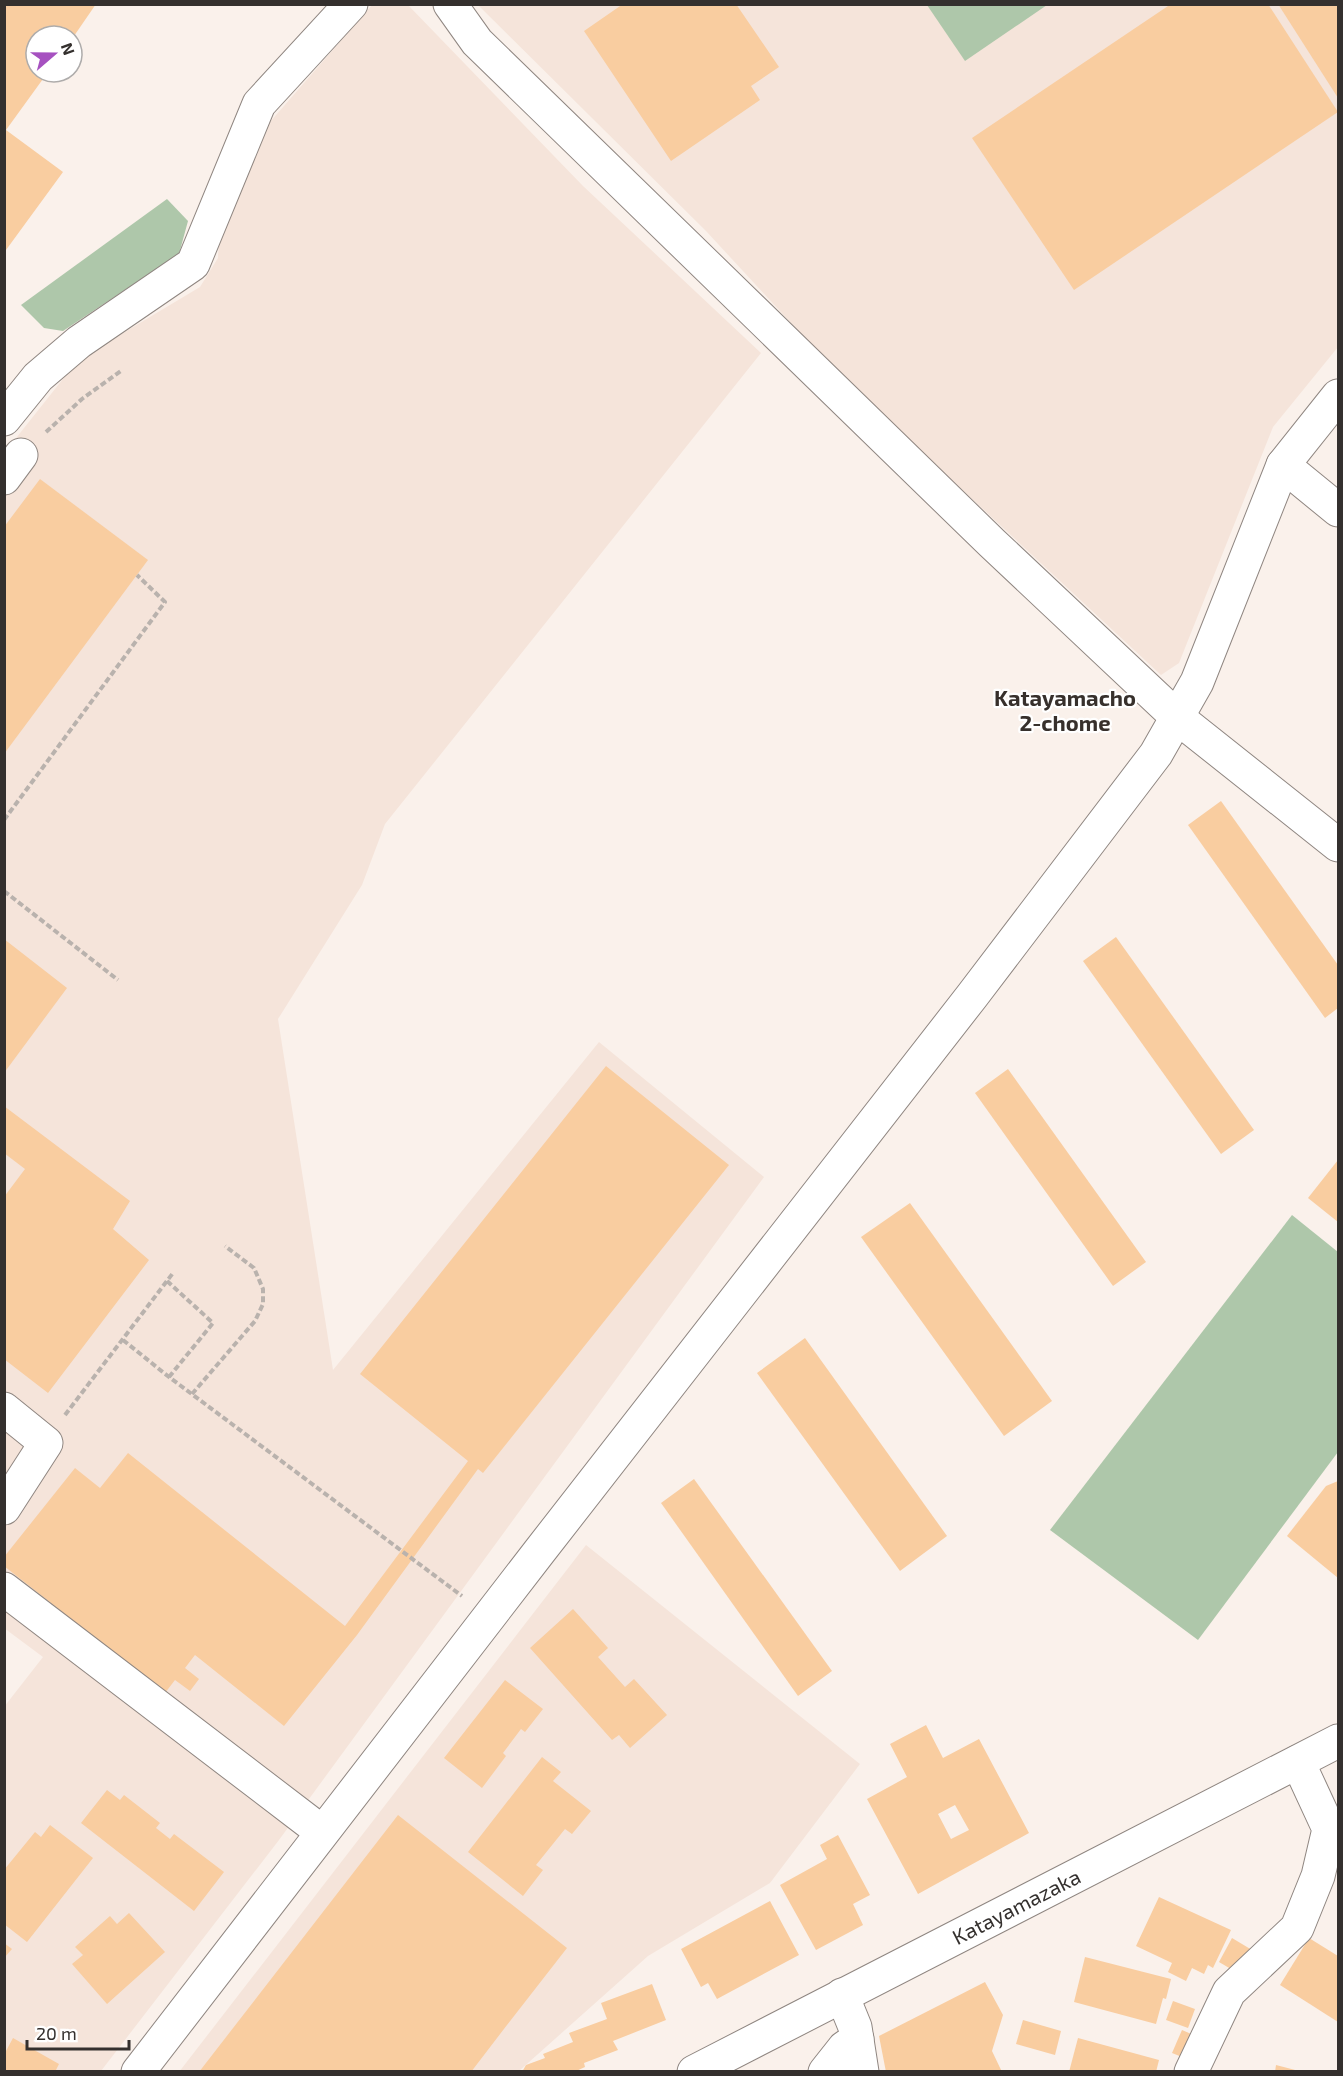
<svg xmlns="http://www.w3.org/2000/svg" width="1343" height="2076" font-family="'Exo 2',sans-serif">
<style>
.built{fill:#f5e4da}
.green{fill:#aec7aa}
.building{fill:#f9cda0;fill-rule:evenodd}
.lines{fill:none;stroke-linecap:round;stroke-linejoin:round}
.minor-casing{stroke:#8f8681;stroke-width:35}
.path{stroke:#b9b2ad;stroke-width:4;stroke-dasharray:6 3;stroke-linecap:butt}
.minor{stroke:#fff;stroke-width:33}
.labels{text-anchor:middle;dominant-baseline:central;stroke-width:4.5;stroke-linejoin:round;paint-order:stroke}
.street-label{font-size:21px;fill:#34302e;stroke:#fff}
.neighbourhood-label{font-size:22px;font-weight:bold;fill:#37302c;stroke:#fff}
</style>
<rect width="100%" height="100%" fill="#faf1eb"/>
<g class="built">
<path d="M 372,5 L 408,5 L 583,186 L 761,353 L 385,824 L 362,885 L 278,1019 L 333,1370 L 599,1042 L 764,1177 L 279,1840 L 101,2071 L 5,2071 L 4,1707 L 43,1657 L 4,1628 L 5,452 L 78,360 L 200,287 L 218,258 L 219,235 L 270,122 Z"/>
<path d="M 478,5 L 1338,5 L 1338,347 L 1273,427 L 1179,663 L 1161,675 L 840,376 L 706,231 Z"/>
<path d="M 586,1545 L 860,1764 L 770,1883 L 648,1956 L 519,2071 L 179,2072 Z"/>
</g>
<g class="green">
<path d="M 927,5 L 1047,5 L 965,61 Z"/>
<path d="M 167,199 L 188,221 L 179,254 L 63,331 L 44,328 L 21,305 Z"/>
<path d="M 1292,1215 L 1338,1252 L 1338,1452 L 1198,1640 L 1050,1530 Z"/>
</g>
<g class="building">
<path d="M 4,4 L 96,4 L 74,36 L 36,36 L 36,72 L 48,72 L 6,130 L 63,172 L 6,250 L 4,249 Z"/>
<path d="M 623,4 L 736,4 L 779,67 L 751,86 L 760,100 L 671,161 L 584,31 Z"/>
<path d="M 1171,4 L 1268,4 L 1338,112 L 1074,290 L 972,138 Z"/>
<path d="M 1278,4 L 1338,4 L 1338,98 Z"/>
<path d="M 40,479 L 148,560 L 4,754 L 4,527 Z"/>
<path d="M 1221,801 L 1338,965 L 1338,1008 L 1325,1018 L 1188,825 Z"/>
<path d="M 1116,937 L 1254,1130 L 1221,1154 L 1083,961 Z"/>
<path d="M 4,939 L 67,988 L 4,1073 Z"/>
<path d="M 606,1066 L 729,1165 L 483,1473 L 478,1469 L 357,1635 L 284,1726 L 195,1655 L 185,1668 L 199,1679 L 190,1691 L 175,1680 L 165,1693 L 4,1566 L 4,1557 L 75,1468 L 100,1488 L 128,1453 L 345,1626 L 468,1461 L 360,1374 Z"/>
<path d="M 1008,1069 L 1146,1262 L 1113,1286 L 975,1093 Z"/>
<path d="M 4,1106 L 130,1201 L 113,1229 L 149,1260 L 48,1393 L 4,1359 L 4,1197 L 25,1169 L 4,1153 Z"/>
<path d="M 1338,1160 L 1338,1222 L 1308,1198 Z"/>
<path d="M 910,1203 L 1052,1401 L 1004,1436 L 861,1237 Z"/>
<path d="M 805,1338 L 947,1536 L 900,1571 L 757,1373 Z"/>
<path d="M 694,1479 L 832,1671 L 798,1696 L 661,1503 Z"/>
<path d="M 1338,1481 L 1338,1578 L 1287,1536 L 1326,1486 Z"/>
<path d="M 573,1609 L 608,1648 L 598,1657 L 625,1687 L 634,1679 L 667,1715 L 630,1748 L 619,1735 L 612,1740 L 530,1648 Z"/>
<path d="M 505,1680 L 543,1709 L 525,1732 L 521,1729 L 503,1753 L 506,1756 L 482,1788 L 444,1758 Z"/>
<path d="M 926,1725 L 943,1758 L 979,1739 L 1029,1833 L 918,1894 L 867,1799 L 907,1777 L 890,1744 ZM 955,1805 L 969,1830 L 951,1839 L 938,1814 Z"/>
<path d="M 542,1757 L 561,1772 L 553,1781 L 591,1811 L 572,1834 L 565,1829 L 536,1865 L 543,1870 L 523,1896 L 468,1852 Z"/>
<path d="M 107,1790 L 120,1800 L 124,1795 L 160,1823 L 156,1828 L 170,1839 L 174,1834 L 224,1872 L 194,1911 L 81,1823 Z"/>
<path d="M 398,1815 L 567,1948 L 507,2025 L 471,2072 L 199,2072 Z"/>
<path d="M 50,1825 L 93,1858 L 27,1942 L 4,1924 L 4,1870 L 35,1832 L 41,1837 Z"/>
<path d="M 838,1835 L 870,1895 L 853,1904 L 863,1925 L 816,1950 L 780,1885 L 827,1859 L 820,1845 Z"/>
<path d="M 1159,1897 L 1231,1930 L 1213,1968 L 1208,1965 L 1204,1974 L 1192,1968 L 1186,1981 L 1168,1972 L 1172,1963 L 1136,1946 Z"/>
<path d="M 770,1901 L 799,1955 L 717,1999 L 708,1983 L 701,1987 L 681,1949 Z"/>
<path d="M 129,1913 L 165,1952 L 107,2004 L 72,1964 L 83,1955 L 75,1947 L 110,1916 L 117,1924 Z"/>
<path d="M 1232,1938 L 1257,1953 L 1236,1972 L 1219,1962 Z"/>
<path d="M 1309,1938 L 1338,1956 L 1338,2022 L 1280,1985 Z"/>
<path d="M 4,1943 L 12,1949 L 4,1958 Z"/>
<path d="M 1085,1957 L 1171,1979 L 1166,1999 L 1163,1998 L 1156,2024 L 1074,2002 Z"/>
<path d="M 985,1982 L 1003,2015 L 992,2051 L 1002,2072 L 886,2072 L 879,2036 Z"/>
<path d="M 652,1984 L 666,2020 L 613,2041 L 618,2050 L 584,2063 L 585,2067 L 574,2072 L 522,2072 L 526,2065 L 545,2058 L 543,2054 L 573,2042 L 569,2033 L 607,2019 L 601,2003 Z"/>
<path d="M 1173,2001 L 1195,2009 L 1188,2028 L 1166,2020 Z"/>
<path d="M 1023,2020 L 1061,2031 L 1055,2055 L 1016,2044 Z"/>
<path d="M 1182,2030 L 1196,2036 L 1187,2059 L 1172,2053 Z"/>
<path d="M 13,2038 L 59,2064 L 55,2072 L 4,2072 L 4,2050 L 6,2051 Z"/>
<path d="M 1078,2038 L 1159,2060 L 1156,2072 L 1069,2072 Z"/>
<path d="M 1276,2065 L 1299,2071 L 1299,2072 L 1275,2072 Z"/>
</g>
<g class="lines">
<defs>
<g id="minor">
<path d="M 450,4 L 477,42 L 992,543 L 1178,718 L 1338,845"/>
<path d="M 4,419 L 38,377 L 79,342 L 193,264 L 259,104 L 351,4"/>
<path d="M 1283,465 L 1338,510"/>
<path d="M 4,478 L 21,455"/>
<path d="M 4,1409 L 46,1443 L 4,1508"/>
<path d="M 4,1589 L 322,1832"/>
<path d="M 842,1995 L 855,2027 L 862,2072"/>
<path d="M 138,2072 L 539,1552 L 972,996 L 1156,754 L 1197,682 L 1283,465 L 1338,396"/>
<path d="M 694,2072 L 1338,1741"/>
<path d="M 825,2072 L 844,2048 L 857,2039"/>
<path d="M 1191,2072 L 1229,1992 L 1297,1928 L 1318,1876 L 1329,1829 L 1298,1762"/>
</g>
</defs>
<use href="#minor" class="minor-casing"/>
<g class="path">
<path d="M 46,432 L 82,399 L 121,371"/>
<path d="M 4,820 L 165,602 L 137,575"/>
<path d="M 4,891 L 118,980"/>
<path d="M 167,1281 L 213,1323 L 169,1377"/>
<path d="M 123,1340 L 169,1377 L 462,1596"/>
<path d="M 192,1394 L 255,1321 L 263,1304 L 263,1289 L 254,1268 L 225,1246"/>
<path d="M 65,1415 L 173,1273"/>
</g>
<use href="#minor" class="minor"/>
</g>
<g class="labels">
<g class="street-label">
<text transform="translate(1016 1906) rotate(-27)">Katayamazaka</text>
</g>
<g class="neighbourhood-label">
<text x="1065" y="697">Katayamacho<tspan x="1065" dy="25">2-chome</tspan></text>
</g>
</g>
<rect width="1343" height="2076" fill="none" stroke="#34302e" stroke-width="12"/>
<g transform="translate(54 54) rotate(70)"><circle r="28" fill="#ffffff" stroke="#aeacab" stroke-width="1.5"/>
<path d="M0-4.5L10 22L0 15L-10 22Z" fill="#a651c0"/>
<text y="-9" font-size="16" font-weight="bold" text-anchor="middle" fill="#34302e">N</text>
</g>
<path d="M27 2040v9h102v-9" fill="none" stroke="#34302e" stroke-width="3"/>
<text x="36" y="2040" font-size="18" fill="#34302e" stroke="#ffffff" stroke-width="4.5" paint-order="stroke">20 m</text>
</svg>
